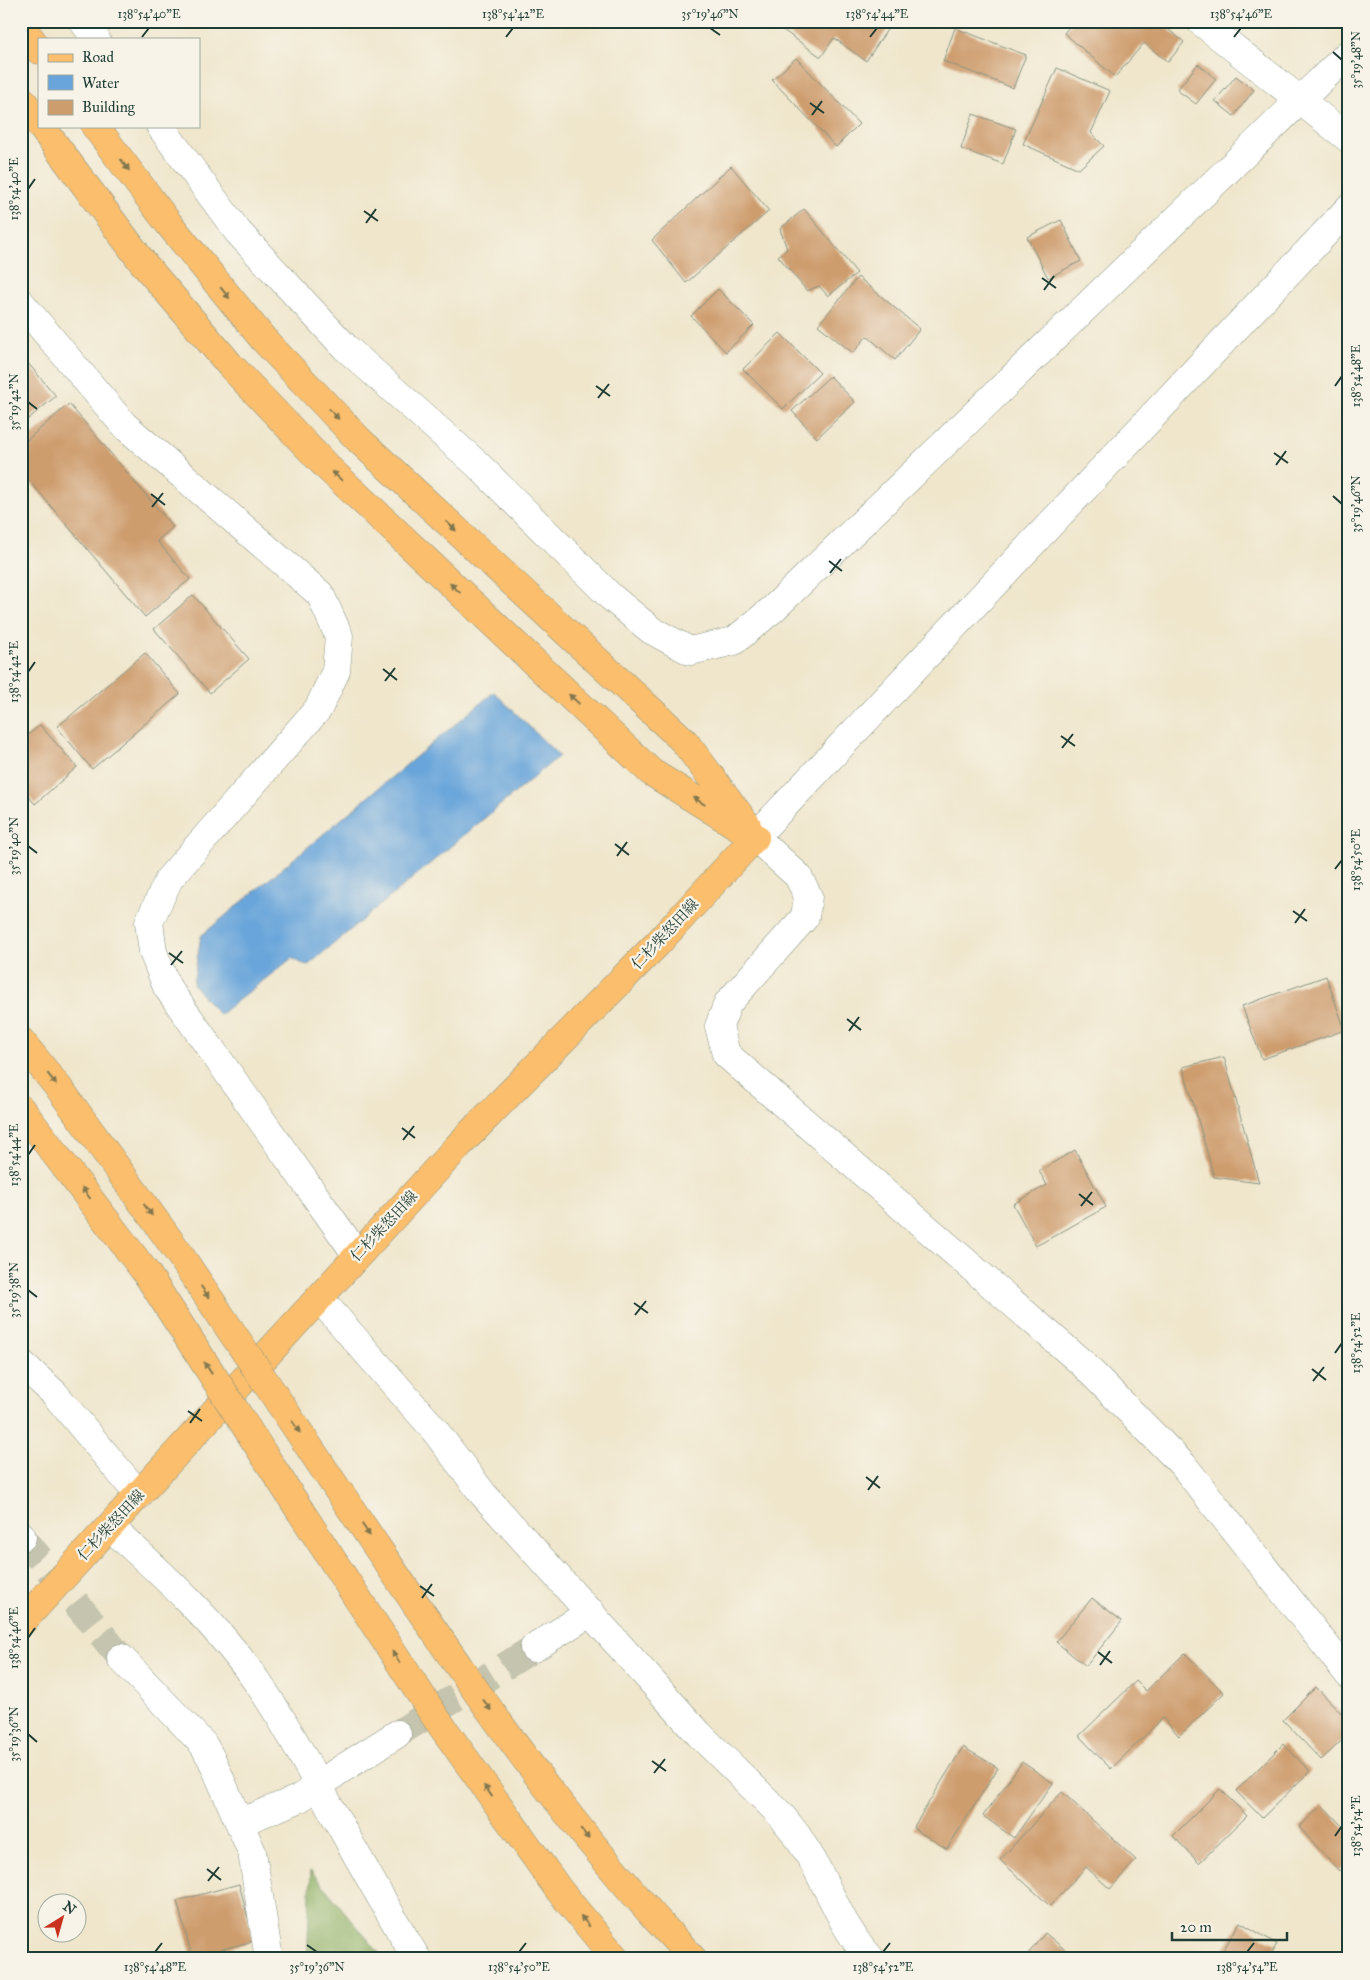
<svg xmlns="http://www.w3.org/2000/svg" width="1370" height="1980" font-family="'IM FELL Great Primer','Noto Serif JP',serif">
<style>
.forest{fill:#8caf62;stroke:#56764b}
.water{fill:#69a5da;stroke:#447187}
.building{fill:#ce9d6e}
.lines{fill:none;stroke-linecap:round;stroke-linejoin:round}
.minor-tunnel{stroke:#c5c4ae;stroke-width:28;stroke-dasharray:28 14;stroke-linecap:butt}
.minor-casing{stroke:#879280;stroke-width:29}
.major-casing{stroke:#879280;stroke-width:29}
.highway-casing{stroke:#879280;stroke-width:29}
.minor{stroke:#fff;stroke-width:28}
.major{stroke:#fabe6d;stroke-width:28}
.highway{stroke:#fabe6d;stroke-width:28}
.highway-bridge-casing{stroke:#879280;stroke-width:29;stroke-linecap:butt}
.highway-bridge{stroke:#fabe6d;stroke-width:28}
.oneway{fill:#82774e}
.ticks{fill:none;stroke:#1f3d34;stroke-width:2}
.labels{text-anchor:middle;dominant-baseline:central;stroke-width:4.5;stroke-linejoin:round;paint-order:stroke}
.street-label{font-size:15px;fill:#1f3d34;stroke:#f7f3e8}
.neatline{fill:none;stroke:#1f3d34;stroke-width:2}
.ticks-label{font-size:12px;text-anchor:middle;fill:#1f3d34}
</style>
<rect width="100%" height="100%" fill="#f7f3e8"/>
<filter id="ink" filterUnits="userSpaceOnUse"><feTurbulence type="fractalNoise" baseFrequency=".02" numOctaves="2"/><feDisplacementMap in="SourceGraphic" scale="10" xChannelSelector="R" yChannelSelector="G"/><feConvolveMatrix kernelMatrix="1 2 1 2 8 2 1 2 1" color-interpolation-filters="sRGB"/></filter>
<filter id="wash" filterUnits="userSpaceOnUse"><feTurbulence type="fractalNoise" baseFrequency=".0096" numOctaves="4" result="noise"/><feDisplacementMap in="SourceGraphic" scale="20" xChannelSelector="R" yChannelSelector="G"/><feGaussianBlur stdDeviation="1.12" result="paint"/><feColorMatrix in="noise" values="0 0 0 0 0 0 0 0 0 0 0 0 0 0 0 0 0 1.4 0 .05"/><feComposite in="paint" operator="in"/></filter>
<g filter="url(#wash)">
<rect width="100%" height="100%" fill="#efe6cc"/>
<path class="forest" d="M 311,1871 L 384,1959 L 307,1959 Z"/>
<path class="water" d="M 494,692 L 559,756 L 307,966 L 292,958 L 219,1015 L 193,984 L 201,936 Z"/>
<g id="blocks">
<g class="building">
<path d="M 789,21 L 893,21 L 866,61 L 834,38 L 821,57 L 783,30 Z"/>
<path d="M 1074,21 L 1158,21 L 1184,42 L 1168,62 L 1144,43 L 1115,77 L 1064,33 Z"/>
<path d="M 955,28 L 1026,55 L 1013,88 L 943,61 Z"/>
<path d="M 796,58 L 859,124 L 836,147 L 772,80 Z"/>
<path d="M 1198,64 L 1216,79 L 1196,104 L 1177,90 Z"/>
<path d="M 1057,68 L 1110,91 L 1091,133 L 1104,146 L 1079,169 L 1023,144 Z"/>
<path d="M 1236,76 L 1254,90 L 1234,116 L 1215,101 Z"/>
<path d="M 973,114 L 1016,129 L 1003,164 L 961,149 Z"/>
<path d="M 731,166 L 769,211 L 686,283 L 652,240 Z"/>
<path d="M 804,209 L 857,273 L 828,296 L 819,286 L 807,291 L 778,256 L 787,249 L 780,229 Z"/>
<path d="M 1061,220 L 1081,261 L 1048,278 L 1027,237 Z"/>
<path d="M 858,277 L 920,329 L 895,360 L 867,336 L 853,353 L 818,325 Z"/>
<path d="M 718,289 L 754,325 L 726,352 L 691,316 Z"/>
<path d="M 780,333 L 820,373 L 783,409 L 743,369 Z"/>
<path d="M 21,355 L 56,396 L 21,425 Z"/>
<path d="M 830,376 L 855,402 L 817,438 L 792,411 Z"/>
<path d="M 69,404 L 173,527 L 157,541 L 190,579 L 145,617 L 21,471 L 21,445 Z"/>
<path d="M 193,595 L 249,659 L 210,693 L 154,629 Z"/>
<path d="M 145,653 L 180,694 L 92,769 L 57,727 Z"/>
<path d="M 40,725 L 77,767 L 35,804 L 21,788 L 21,741 Z"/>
<path d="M 1326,976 L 1345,1030 L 1262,1059 L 1242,1006 Z"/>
<path d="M 1224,1057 L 1259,1183 L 1214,1177 L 1183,1067 Z"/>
<path d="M 1075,1150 L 1106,1207 L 1036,1246 L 1013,1204 L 1047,1185 L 1039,1171 Z"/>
<path d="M 1092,1598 L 1122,1621 L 1086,1666 L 1056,1642 Z"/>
<path d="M 1185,1653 L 1224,1693 L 1179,1736 L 1163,1718 L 1111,1769 L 1079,1736 L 1136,1681 L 1146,1691 Z"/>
<path d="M 1316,1687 L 1349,1721 L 1349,1734 L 1321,1760 L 1283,1720 Z"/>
<path d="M 1283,1744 L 1310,1771 L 1262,1818 L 1236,1791 Z"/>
<path d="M 963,1747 L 998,1768 L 947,1849 L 913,1828 Z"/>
<path d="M 1022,1762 L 1053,1783 L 1014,1838 L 983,1816 Z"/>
<path d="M 1220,1789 L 1247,1816 L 1199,1863 L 1173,1836 Z"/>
<path d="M 1062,1792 L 1136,1860 L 1110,1889 L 1086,1867 L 1050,1906 L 1000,1860 Z"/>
<path d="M 1322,1805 L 1349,1833 L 1349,1861 L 1339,1871 L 1299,1827 Z"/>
<path d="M 239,1884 L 254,1941 L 192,1957 L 177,1901 Z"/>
<path d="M 1240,1922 L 1277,1944 L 1268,1959 L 1218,1959 Z"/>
<path d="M 1045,1933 L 1076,1959 L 1024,1959 Z"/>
</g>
</g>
</g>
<g filter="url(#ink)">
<use href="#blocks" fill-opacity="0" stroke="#879280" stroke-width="1"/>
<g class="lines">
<g class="minor-tunnel">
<path d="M 22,1537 L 121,1658"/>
<path d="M 397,1734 L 534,1648"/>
</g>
<defs>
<g id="minor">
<path d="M 83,21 L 96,39"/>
<path d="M 1200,21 L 1349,139"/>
<path d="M 160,126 L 238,232 L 345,347 L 478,465 L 611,597 L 651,630 L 690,651 L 734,641 L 773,609 L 1349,53"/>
<path d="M 1349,208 L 755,837 L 798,876 L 808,896 L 805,917 L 728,1003 L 719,1026 L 726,1054 L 1082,1363 L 1183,1465 L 1349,1675"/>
<path d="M 21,303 L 124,425 L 320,594 L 339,636 L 336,671 L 318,709 L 169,879 L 149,922 L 153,952 L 167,987 L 357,1255"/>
<path d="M 319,1298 L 433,1428 L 483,1494 L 699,1734 L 780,1814 L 796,1834 L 813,1861 L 844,1922 L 856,1941 L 871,1959"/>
<path d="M 21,1363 L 54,1393 L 139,1495"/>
<path d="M 110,1527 C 165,1576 218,1625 260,1686 C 287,1725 308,1766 330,1807 C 358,1858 387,1909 417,1959"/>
<path d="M 21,1535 L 22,1537"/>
<path d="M 534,1648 L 591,1612"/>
<path d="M 121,1658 L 203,1744 L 212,1760 L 252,1852 L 269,1959"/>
<path d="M 241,1822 L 298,1799 L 319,1786 L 337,1772 L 397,1734"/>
</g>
<path id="major" d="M 21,1623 L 460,1144 L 657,944 L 755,837"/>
<g id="highway">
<path d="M 21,26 L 39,50"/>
<path d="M 21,99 L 39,123"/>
<path d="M 41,126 L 144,264 L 230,365 L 326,466 L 651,772 L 755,837"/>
<path d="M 95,126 L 169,224 L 264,340 L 359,440 L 684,741 L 747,825"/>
<path d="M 21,1041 L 62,1092 L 178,1252"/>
<path d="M 21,1109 L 147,1274"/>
<path d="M 338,1490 C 406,1589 473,1691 546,1786 C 592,1846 641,1904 693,1959"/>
<path d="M 301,1512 L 436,1718 L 559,1890 L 616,1959"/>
</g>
</defs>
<use href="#minor" class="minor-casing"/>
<use href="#major" class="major-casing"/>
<use href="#highway" class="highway-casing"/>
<use href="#minor" class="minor"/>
<use href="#major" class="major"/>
<use href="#highway" class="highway"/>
<defs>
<g id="highway-bridge">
<path d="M 178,1252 L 338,1490"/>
<path d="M 147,1274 L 301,1512"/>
</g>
</defs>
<use href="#highway-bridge" class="highway-bridge-casing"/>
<use href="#highway-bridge" class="highway-bridge"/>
</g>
<defs><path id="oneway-solid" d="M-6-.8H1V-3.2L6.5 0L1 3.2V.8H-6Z" transform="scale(1.25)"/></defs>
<g class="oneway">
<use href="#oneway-solid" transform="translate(125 165) rotate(53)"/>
<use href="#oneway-solid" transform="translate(225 293) rotate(51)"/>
<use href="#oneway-solid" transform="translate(334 414) rotate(47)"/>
<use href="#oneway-solid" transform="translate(337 476) rotate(-137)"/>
<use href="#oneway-solid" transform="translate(451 526) rotate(43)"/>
<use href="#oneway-solid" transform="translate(455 588) rotate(-137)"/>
<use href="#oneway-solid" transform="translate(574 699) rotate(-137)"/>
<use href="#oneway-solid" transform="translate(699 801) rotate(-148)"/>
<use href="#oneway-solid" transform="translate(52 1079) rotate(52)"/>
<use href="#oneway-solid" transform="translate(86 1193) rotate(-127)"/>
<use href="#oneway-solid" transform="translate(148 1210) rotate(54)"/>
<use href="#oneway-solid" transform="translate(205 1292) rotate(56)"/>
<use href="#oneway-solid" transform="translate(208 1368) rotate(-123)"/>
<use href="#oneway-solid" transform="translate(296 1427) rotate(56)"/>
<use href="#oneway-solid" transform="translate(366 1530) rotate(56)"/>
<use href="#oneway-solid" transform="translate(396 1657) rotate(-123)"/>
<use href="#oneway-solid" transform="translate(487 1705) rotate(54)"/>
<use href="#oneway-solid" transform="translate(488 1791) rotate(-126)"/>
<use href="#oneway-solid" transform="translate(585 1834) rotate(51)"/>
<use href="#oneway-solid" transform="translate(585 1921) rotate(-130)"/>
</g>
</g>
<path class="ticks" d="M 710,28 L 720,35M 142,37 L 149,28M 506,37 L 513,28M 870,37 L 877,28M 1234,37 L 1241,28M 1333,52 L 1342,60M 810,103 L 824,113M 812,115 L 822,101M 28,189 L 35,179M 364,211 L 378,221M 366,223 L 376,209M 1042,278 L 1056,288M 1044,290 L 1054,276M 596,386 L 610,396M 1335,386 L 1342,376M 598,398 L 609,384M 28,402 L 37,409M 1274,453 L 1288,463M 1276,465 L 1286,451M 151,494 L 165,505M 1333,496 L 1342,504M 152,507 L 163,493M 829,561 L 842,571M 830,573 L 841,559M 383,669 L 397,680M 28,672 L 35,662M 385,681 L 395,668M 1061,736 L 1075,746M 1062,748 L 1073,734M 615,844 L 629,855M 28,846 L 37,853M 617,856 L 627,842M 1335,869 L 1342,860M 1293,911 L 1307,921M 1295,923 L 1305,909M 169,953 L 183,963M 171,965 L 182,951M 847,1019 L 861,1030M 849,1031 L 859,1017M 402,1128 L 415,1138M 403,1140 L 414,1126M 28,1155 L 35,1145M 1079,1194 L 1093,1205M 1081,1206 L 1092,1192M 28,1290 L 37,1297M 634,1303 L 648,1313M 635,1315 L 646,1301M 1335,1353 L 1342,1343M 1312,1369 L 1326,1380M 1313,1381 L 1324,1367M 188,1411 L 202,1421M 190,1423 L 200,1409M 866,1477 L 880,1488M 868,1490 L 878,1476M 420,1586 L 434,1596M 422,1598 L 432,1584M 28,1638 L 35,1628M 1098,1652 L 1112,1663M 1100,1665 L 1110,1651M 28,1734 L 37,1742M 652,1761 L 666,1771M 654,1773 L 665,1759M 1335,1836 L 1342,1826M 207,1869 L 221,1880M 208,1881 L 219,1867M 307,1945 L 317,1952M 155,1952 L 162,1943M 519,1952 L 526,1943M 883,1952 L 890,1943M 1247,1952 L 1254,1943"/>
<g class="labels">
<g class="street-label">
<text transform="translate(665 934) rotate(-47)">仁杉柴怒田線</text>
<text transform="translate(384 1226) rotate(-47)">仁杉柴怒田線</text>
<text transform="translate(111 1525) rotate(-47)">仁杉柴怒田線</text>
</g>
</g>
<rect width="1370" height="1980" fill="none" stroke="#f7f3e8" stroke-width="55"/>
<rect x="38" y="38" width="162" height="90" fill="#f7f3e8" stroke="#a1aaa0"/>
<rect x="48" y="54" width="25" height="8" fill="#fabe6d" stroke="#a1aaa0"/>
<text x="82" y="62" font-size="15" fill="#1f3d34">Road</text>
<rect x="48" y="75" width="25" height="15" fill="#69a5da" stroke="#a1aaa0"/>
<text x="82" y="88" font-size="15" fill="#1f3d34">Water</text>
<rect x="48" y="100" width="25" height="15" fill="#ce9d6e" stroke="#a1aaa0"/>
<text x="82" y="112" font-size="15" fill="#1f3d34">Building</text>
<g transform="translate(62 1918) rotate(37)"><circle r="24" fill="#f7f3e8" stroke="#a1aaa0"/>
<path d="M0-4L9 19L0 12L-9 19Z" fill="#c8321e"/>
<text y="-8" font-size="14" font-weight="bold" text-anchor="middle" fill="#1f3d34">N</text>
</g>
<path d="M1172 1932v8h115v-8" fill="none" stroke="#1f3d34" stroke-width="2.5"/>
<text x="1180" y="1932" font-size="15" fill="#1f3d34" stroke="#f7f3e8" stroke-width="4" paint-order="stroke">20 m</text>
<rect x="28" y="28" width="1314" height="1924" class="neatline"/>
<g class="ticks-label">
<text x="149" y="18">138°54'40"E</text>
<text x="513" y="18">138°54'42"E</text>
<text x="710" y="18">35°19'46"N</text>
<text x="877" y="18">138°54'44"E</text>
<text x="1241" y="18">138°54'46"E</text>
<text transform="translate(1356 60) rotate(-90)" y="4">35°19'48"N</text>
<text transform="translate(14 189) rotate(-90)" y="4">138°54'40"E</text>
<text transform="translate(1356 376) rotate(-90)" y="4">138°54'48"E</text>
<text transform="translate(14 402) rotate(-90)" y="4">35°19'42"N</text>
<text transform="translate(1356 504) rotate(-90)" y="4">35°19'46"N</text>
<text transform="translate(14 672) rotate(-90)" y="4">138°54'42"E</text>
<text transform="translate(14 846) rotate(-90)" y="4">35°19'40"N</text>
<text transform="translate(1356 860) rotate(-90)" y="4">138°54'50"E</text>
<text transform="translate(14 1155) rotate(-90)" y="4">138°54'44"E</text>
<text transform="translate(14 1290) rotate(-90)" y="4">35°19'38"N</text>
<text transform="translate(1356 1343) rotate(-90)" y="4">138°54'52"E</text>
<text transform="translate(14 1638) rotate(-90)" y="4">138°54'46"E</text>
<text transform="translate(14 1734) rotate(-90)" y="4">35°19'36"N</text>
<text transform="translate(1356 1826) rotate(-90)" y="4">138°54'54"E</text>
<text x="155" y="1971">138°54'48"E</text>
<text x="317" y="1971">35°19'36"N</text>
<text x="519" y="1971">138°54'50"E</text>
<text x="883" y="1971">138°54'52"E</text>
<text x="1247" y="1971">138°54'54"E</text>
</g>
</svg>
